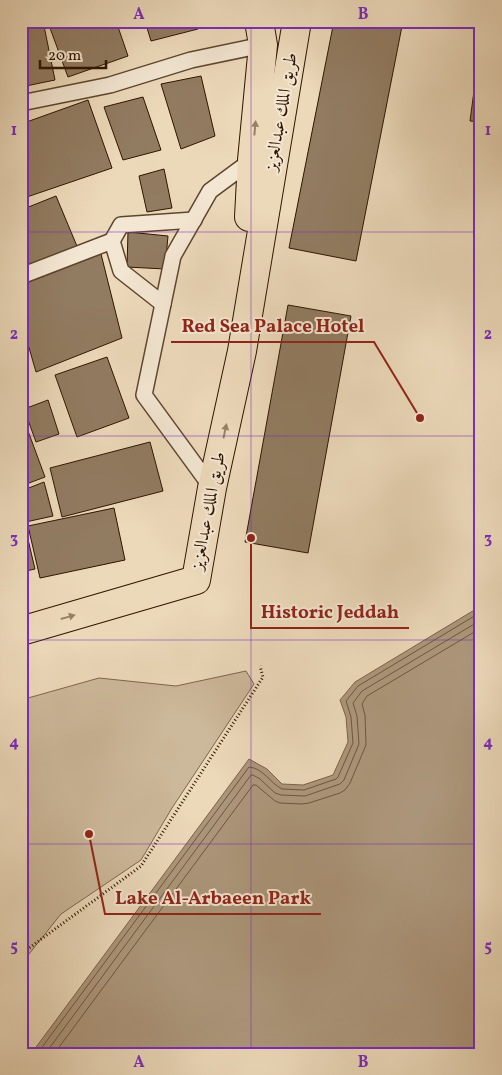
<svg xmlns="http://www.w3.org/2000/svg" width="502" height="1075" font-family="Vollkorn,Amiri,serif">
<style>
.green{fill:#ccb89a;stroke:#7e664d}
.water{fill:#ac967b;stroke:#7a624a}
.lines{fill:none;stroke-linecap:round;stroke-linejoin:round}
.shore{stroke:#6e563e;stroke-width:1}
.building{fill:#917b61;stroke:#2f1500}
.pedestrian-casing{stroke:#5e462e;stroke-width:18}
.primary-casing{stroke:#2f1500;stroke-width:30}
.path{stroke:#2f1500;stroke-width:3;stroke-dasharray:1 2.5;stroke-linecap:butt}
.pedestrian{stroke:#f3e6d2;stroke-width:15}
.primary{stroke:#ecd9ba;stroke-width:28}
.oneway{fill:#978166}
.grid{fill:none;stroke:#7b2cbf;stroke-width:1;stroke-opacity:0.55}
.labels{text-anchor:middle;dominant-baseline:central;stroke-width:4;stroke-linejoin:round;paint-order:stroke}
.street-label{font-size:18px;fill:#2f1500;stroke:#f3e6d2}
.leader{fill:none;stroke:#8f2418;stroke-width:2}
.callout-dot{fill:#8f2418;stroke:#f3e6d2;stroke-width:2}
.callout-label{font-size:19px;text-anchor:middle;font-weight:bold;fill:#8f2418;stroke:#f3e6d2;stroke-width:4;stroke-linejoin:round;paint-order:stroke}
.neatline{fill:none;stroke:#7b2cbf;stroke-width:2}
.grid-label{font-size:16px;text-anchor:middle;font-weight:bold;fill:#7b2cbf}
</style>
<rect width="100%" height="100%" fill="#ecd9ba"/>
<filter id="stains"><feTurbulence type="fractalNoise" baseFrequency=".004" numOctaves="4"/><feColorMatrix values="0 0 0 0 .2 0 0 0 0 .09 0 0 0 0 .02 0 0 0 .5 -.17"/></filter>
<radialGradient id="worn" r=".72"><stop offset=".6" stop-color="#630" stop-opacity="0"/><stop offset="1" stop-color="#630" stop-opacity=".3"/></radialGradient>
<path class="green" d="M 246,671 L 254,684 L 172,808 L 141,860 L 61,914 L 21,964 L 21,700 L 99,678 L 176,686 Z"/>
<path class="water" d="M 481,606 L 481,1054 L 31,1054 L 249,759 L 267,769 L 282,784 L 303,785 L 333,775 L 348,742 L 346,717 L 340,700 L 355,682 Z"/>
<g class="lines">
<g class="shore">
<path d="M 37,1054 L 249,767 C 263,768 270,783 282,789 L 304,790 L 336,779 L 338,777 L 353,743 L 351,717 L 346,701 L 358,686 L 481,612"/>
<path d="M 45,1054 L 251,775 L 253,775 L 260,779 L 275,793 L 281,795 L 305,796 L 340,784 L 344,780 L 359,744 L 357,716 L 353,703 L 362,691 L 481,620"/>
<path d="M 54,1054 L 253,785 L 256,785 L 275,801 L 280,803 L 302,804 L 309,803 L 340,793 L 345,790 L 350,783 L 366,745 L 365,715 L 362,704 L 367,696 L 481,628"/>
</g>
</g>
<g class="building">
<path d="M 21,21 L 43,21 L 55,80 L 21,87 Z"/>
<path d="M 67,21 L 116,21 L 128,56 L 68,77 L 50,28 Z"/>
<path d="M 145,21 L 196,21 L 198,29 L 151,41 Z"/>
<path d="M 334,21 L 403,21 L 356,261 L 289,248 Z"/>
<path d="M 477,68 L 481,68 L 481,122 L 470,121 Z"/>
<path d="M 201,76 L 215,136 L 181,149 L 161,84 Z"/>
<path d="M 143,97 L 161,150 L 123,160 L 104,107 Z"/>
<path d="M 88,100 L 112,168 L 21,199 L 21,124 Z"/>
<path d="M 164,169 L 172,208 L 147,212 L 139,176 Z"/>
<path d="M 56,196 L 79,251 L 29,272 L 21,254 L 21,210 Z"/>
<path d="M 128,232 L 168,236 L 165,269 L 127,267 Z"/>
<path d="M 101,254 L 122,338 L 36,372 L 21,320 L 21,285 Z"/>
<path d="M 288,305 L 351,316 L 308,553 L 245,542 Z"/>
<path d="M 107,357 L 129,418 L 77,437 L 55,375 Z"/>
<path d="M 48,400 L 59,434 L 36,442 L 24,409 Z"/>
<path d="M 21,412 L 45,477 L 21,486 Z"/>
<path d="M 150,442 L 163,491 L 62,517 L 50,468 Z"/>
<path d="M 44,482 L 53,516 L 21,523 L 21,491 Z"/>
<path d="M 114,508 L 125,560 L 40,578 L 28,526 Z"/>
<path d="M 26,531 L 35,569 L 21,572 L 21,532 Z"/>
</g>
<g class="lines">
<defs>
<g id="pedestrian">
<path d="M 21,103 L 110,85 L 191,60 L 263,45"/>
<path d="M 112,241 L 121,225 L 194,220"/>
<path d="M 21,276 L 112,241 L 121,271 L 163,304"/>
<path d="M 212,488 L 144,395 L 173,256 L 210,191 L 252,160"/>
</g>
<g id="primary">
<path d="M 249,217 L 252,160 L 263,45 L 259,21"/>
<path d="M 21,631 L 196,580 L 212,488 L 242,351 L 297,21"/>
</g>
</defs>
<use href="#pedestrian" class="pedestrian-casing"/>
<use href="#primary" class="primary-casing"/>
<path class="path" d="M 21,954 L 141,866 L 263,677 L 260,666"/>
<use href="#pedestrian" class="pedestrian"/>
<use href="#primary" class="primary"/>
</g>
<defs><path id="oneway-solid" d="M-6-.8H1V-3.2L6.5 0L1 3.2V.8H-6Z" transform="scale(1.25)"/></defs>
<g class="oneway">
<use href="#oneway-solid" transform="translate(255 128) rotate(-85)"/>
<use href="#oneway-solid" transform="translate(225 431) rotate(-78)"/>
<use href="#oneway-solid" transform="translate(68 617) rotate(-16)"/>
</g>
<path class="grid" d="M 251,21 L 251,1054M 21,232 L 481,232M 21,436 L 481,436M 21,640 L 481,640M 21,844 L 481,844"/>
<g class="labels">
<g class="street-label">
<text transform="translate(282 112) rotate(-80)">طريق الملك عبدالعزيز</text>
<text transform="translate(209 511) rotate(-79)">طريق الملك عبدالعزيز</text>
</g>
</g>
<path class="leader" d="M420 418L374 342H171M251 538L251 628H409M89 834L105 914H321"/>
<g class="callout-dot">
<circle cx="420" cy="418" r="5"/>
<circle cx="251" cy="538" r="5"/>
<circle cx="89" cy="834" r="5"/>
</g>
<g class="callout-label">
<text x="273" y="332">Red Sea Palace Hotel</text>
<text x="330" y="618">Historic Jeddah</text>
<text x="213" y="904">Lake Al-Arbaeen Park</text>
</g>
<rect width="502" height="1075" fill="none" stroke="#ecd9ba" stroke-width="55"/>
<path d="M40 60v8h66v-8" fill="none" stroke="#2f1500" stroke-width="2.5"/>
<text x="48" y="60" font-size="15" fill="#2f1500" stroke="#f3e6d2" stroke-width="4" paint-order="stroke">20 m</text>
<rect x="28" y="28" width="446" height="1020" class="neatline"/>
<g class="grid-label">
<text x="139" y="19">A</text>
<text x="363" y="19">B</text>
<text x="14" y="135">1</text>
<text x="488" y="135">1</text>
<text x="14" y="339">2</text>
<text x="488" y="339">2</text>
<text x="14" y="543">3</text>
<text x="488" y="543">3</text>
<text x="14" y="747">4</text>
<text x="488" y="747">4</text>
<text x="14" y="951">5</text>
<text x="488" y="951">5</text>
<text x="139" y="1067">A</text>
<text x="363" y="1067">B</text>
</g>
<rect width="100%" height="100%" filter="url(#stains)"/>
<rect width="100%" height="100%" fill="url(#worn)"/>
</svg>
